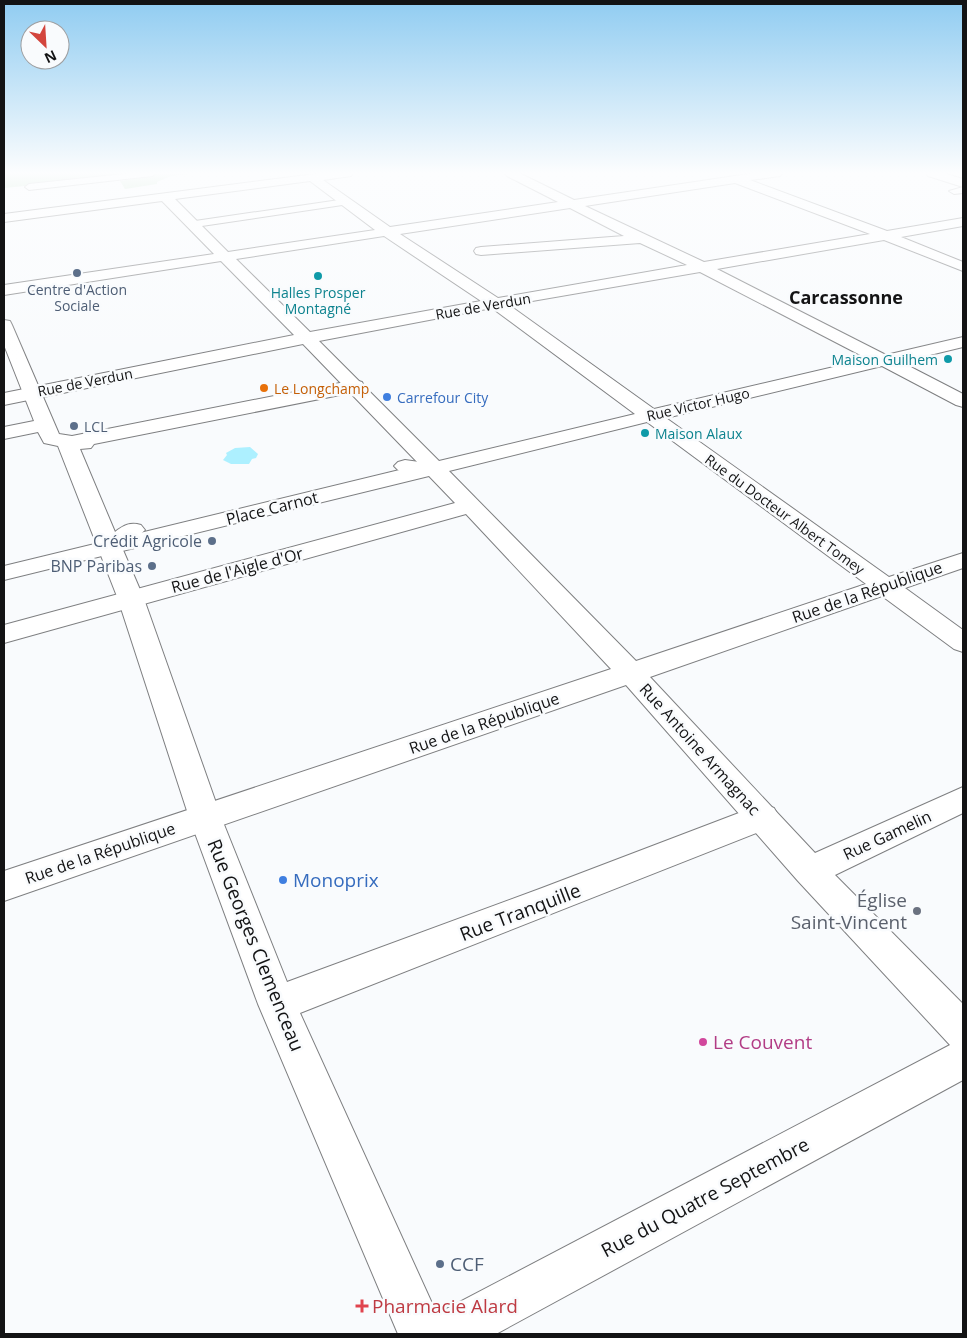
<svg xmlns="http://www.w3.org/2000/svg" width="967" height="1338" font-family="'Open Sans',sans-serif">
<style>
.green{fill:#a9d7ab}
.water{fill:#adf0ff}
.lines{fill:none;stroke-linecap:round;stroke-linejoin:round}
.service-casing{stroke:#7e7f81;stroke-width:2}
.pedestrian-casing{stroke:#7e7f81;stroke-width:2}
.minor-casing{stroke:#7e7f81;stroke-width:2}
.service{fill:#fff;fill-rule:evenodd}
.pedestrian{fill:#fff;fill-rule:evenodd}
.minor{fill:#fff;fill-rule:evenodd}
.service-dot{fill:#5c6f8a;stroke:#f9fbfd;stroke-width:2}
.culture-dot{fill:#0f9aa8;stroke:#f9fbfd;stroke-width:2}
.food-dot{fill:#e8710a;stroke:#f9fbfd;stroke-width:2}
.shop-dot{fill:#3f7fe0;stroke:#f9fbfd;stroke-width:2}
.worship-dot{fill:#6b7280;stroke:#f9fbfd;stroke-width:2}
.hotel-dot{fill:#d1479c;stroke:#f9fbfd;stroke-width:2}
.health-dot{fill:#e0444e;stroke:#f9fbfd;stroke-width:2}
.labels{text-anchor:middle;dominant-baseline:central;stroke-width:5;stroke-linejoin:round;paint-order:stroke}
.far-service-label{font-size:14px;fill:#4e5e75;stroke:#f9fbfd}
.far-culture-label{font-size:14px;fill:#0d838f;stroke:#f9fbfd}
.far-street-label{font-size:14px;fill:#131314;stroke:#f9fbfd}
.far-food-label{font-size:14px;fill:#c56008;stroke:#f9fbfd;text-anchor:start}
.far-shop-label{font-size:14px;fill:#366cbe;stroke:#f9fbfd;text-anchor:start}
.street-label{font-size:16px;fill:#131314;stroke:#f9fbfd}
.service-label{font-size:16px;fill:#4e5e75;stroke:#f9fbfd;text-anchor:end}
.far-district-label{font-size:18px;font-weight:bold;fill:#131314;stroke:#f9fbfd}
.near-shop-label{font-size:19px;fill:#366cbe;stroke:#f9fbfd;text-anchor:start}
.near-worship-label{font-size:19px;fill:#5b616d;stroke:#f9fbfd;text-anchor:end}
.near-street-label{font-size:19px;fill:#131314;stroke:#f9fbfd}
.near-hotel-label{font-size:19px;fill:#b23c85;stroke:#f9fbfd;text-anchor:start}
.near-service-label{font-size:19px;fill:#4e5e75;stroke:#f9fbfd;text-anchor:start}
.near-health-label{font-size:19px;fill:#be3a42;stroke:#f9fbfd;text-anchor:start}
</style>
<rect width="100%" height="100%" fill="#f9fbfd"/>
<g class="green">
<path d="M 4,173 L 144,173 L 127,176 L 4,188 Z"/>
<path d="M 157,173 L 158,174 L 197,173 L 171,176 L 157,182 L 157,184 L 125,189 L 120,181 L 147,177 Z"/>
</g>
<path class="water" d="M 250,447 L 258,454 L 256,458 L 252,459 L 249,464 L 231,464 L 223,460 L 227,455 L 226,453 L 235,448 Z"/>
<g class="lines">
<defs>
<g id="service">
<path d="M 133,173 L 156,173 L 152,176 L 29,190 L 25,187 L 29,184 Z"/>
<path d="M 963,187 L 963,193 L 954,194 L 949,191 Z"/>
<path d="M 346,199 L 349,200 L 349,204 L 195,227 L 190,224 L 195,221 Z"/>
</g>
<g id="pedestrian">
<path d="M 4,320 L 10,321 L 12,325 L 59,434 L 72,436 L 355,380 L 362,382 L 364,386 L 362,390 L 355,392 L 94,444 L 91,448 L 80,449 L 115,532 C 124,525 130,522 141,525 L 145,530 L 123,550 L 144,599 L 221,817 L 287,982 L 542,888 L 752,808 L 763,804 L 774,808 L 779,817 L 774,826 L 300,1013 L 446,1334 L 398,1334 L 258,1004 L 189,817 L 118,599 L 58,446 L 44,443 L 38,432 L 4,439 L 4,427 L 34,421 L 4,345 Z"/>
<path d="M 405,460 L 441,465 L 445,469 L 441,473 L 434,475 L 398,470 L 394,466 L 398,462 Z"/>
</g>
<g id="minor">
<path d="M 323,173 L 353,173 L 351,176 L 323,180 L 390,227 L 558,202 L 507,176 L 505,173 L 519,173 L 574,200 L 755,173 L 782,173 L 780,176 L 750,180 L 887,231 L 963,218 L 963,226 L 901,237 L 963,262 L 963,271 L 884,240 L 717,269 L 886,355 L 963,337 L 963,347 L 901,362 L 963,394 L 963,407 L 956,405 L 882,366 L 666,418 L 889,577 L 963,553 L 963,568 L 905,588 L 963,630 L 963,652 L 954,649 L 882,596 L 650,677 L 815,853 L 963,787 L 963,813 L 835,875 L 963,1004 L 963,1080 L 496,1334 L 424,1334 L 431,1317 L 950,1045 L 798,881 L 626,685 L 4,901 L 4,871 L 611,669 L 466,514 L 4,643 L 4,625 L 455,503 L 429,476 L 4,580 L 4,566 L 420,465 L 303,344 L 4,405 L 4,393 L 294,335 L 221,261 L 4,295 L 4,285 L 214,254 L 162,201 L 4,222 L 4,214 ZM 310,181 L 375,230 L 228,252 L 175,199 ZM 735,183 L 870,234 L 704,262 L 585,206 ZM 570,208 L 624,236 L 481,247 L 476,248 L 474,251 L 476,254 L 481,255 L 640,243 L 687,265 L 498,298 L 400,234 ZM 384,236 L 481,301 L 310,332 L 236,259 ZM 700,272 L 868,359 L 654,409 L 509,305 ZM 492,308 L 635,414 L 439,461 L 319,341 ZM 647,422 L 866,584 L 636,661 L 449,471 Z"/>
<path d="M 926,173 L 943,173 L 963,179 L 963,187 L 928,176 Z"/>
</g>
</defs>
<use href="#service" class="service-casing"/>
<use href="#pedestrian" class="pedestrian-casing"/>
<use href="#minor" class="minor-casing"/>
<use href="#service" class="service"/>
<use href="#pedestrian" class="pedestrian"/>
<use href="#minor" class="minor"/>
</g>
<linearGradient id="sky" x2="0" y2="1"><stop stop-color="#90ccf1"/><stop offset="0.48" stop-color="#fcfdfe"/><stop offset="1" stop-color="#fcfdfe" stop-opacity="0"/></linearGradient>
<rect width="967" height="360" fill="url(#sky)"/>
<g class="service-dot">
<circle cx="77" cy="273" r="5"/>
<circle cx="74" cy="426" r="5"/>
<circle cx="212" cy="541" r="5"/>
<circle cx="152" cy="566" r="5"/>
<circle cx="440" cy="1264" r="5"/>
</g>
<g class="culture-dot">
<circle cx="318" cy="276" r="5"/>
<circle cx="948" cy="359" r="5"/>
<circle cx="645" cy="433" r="5"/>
</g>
<circle class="food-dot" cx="264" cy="388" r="5"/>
<g class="shop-dot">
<circle cx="387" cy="397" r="5"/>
<circle cx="283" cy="880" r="5"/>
</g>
<circle class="worship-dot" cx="917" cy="911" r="5"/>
<circle class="hotel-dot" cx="703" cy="1042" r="5"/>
<path class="health-dot" d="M359.5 1298.5h5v5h5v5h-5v5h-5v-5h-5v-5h5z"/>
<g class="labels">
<g class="far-service-label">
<text x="77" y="289">Centre d'Action<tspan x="77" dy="16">Sociale</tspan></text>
<text x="84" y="426" text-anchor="start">LCL</text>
</g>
<g class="far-culture-label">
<text x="318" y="292">Halles Prosper<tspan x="318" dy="16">Montagné</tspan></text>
<text x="938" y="359" text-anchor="end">Maison Guilhem</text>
<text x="655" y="433" text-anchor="start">Maison Alaux</text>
</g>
<g class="far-street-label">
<text transform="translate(483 306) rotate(-10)">Rue de Verdun</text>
<text transform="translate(85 382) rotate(-11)">Rue de Verdun</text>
<text transform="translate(698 404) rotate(-13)">Rue Victor Hugo</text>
<text transform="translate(785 514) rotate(36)">Rue du Docteur Albert Tomey</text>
</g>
<g class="far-food-label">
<text x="274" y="388">Le Longchamp</text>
</g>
<g class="far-shop-label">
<text x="397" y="397">Carrefour City</text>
</g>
<g class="street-label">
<text transform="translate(272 508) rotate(-14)">Place Carnot</text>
<text transform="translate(237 570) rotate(-15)">Rue de l'Aigle d'Or</text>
<text transform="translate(867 592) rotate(-19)">Rue de la République</text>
<text transform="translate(484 723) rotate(-19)">Rue de la République</text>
<text transform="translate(700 749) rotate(48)">Rue Antoine Armagnac</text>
<text transform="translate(887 835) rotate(-25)">Rue Gamelin</text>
<text transform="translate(100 853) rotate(-19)">Rue de la République</text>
</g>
<g class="service-label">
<text x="202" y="541">Crédit Agricole</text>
<text x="142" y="566">BNP Paribas</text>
</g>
<g class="far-district-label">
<text x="846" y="297">Carcassonne</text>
</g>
<g class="near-shop-label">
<text x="293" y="880">Monoprix</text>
</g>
<g class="near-worship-label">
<text x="907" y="900">Église<tspan x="907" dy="22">Saint-Vincent</tspan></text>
</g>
<g class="near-street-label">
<text transform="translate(520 912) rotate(-21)">Rue Tranquille</text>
<text transform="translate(256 945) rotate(68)">Rue Georges Clemenceau</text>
<text transform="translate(705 1197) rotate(-28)">Rue du Quatre Septembre</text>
</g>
<g class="near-hotel-label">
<text x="713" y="1042">Le Couvent</text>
</g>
<g class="near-service-label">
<text x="450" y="1264">CCF</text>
</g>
<g class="near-health-label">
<text x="372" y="1306">Pharmacie Alard</text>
</g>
</g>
<rect width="967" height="1338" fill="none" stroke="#131314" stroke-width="10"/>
<g transform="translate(45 45) rotate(155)"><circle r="24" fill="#f9fbfd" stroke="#9d9ea0"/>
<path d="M0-4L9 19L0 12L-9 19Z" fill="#d3453d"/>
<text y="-8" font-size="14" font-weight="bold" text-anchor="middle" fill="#131314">N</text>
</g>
</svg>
